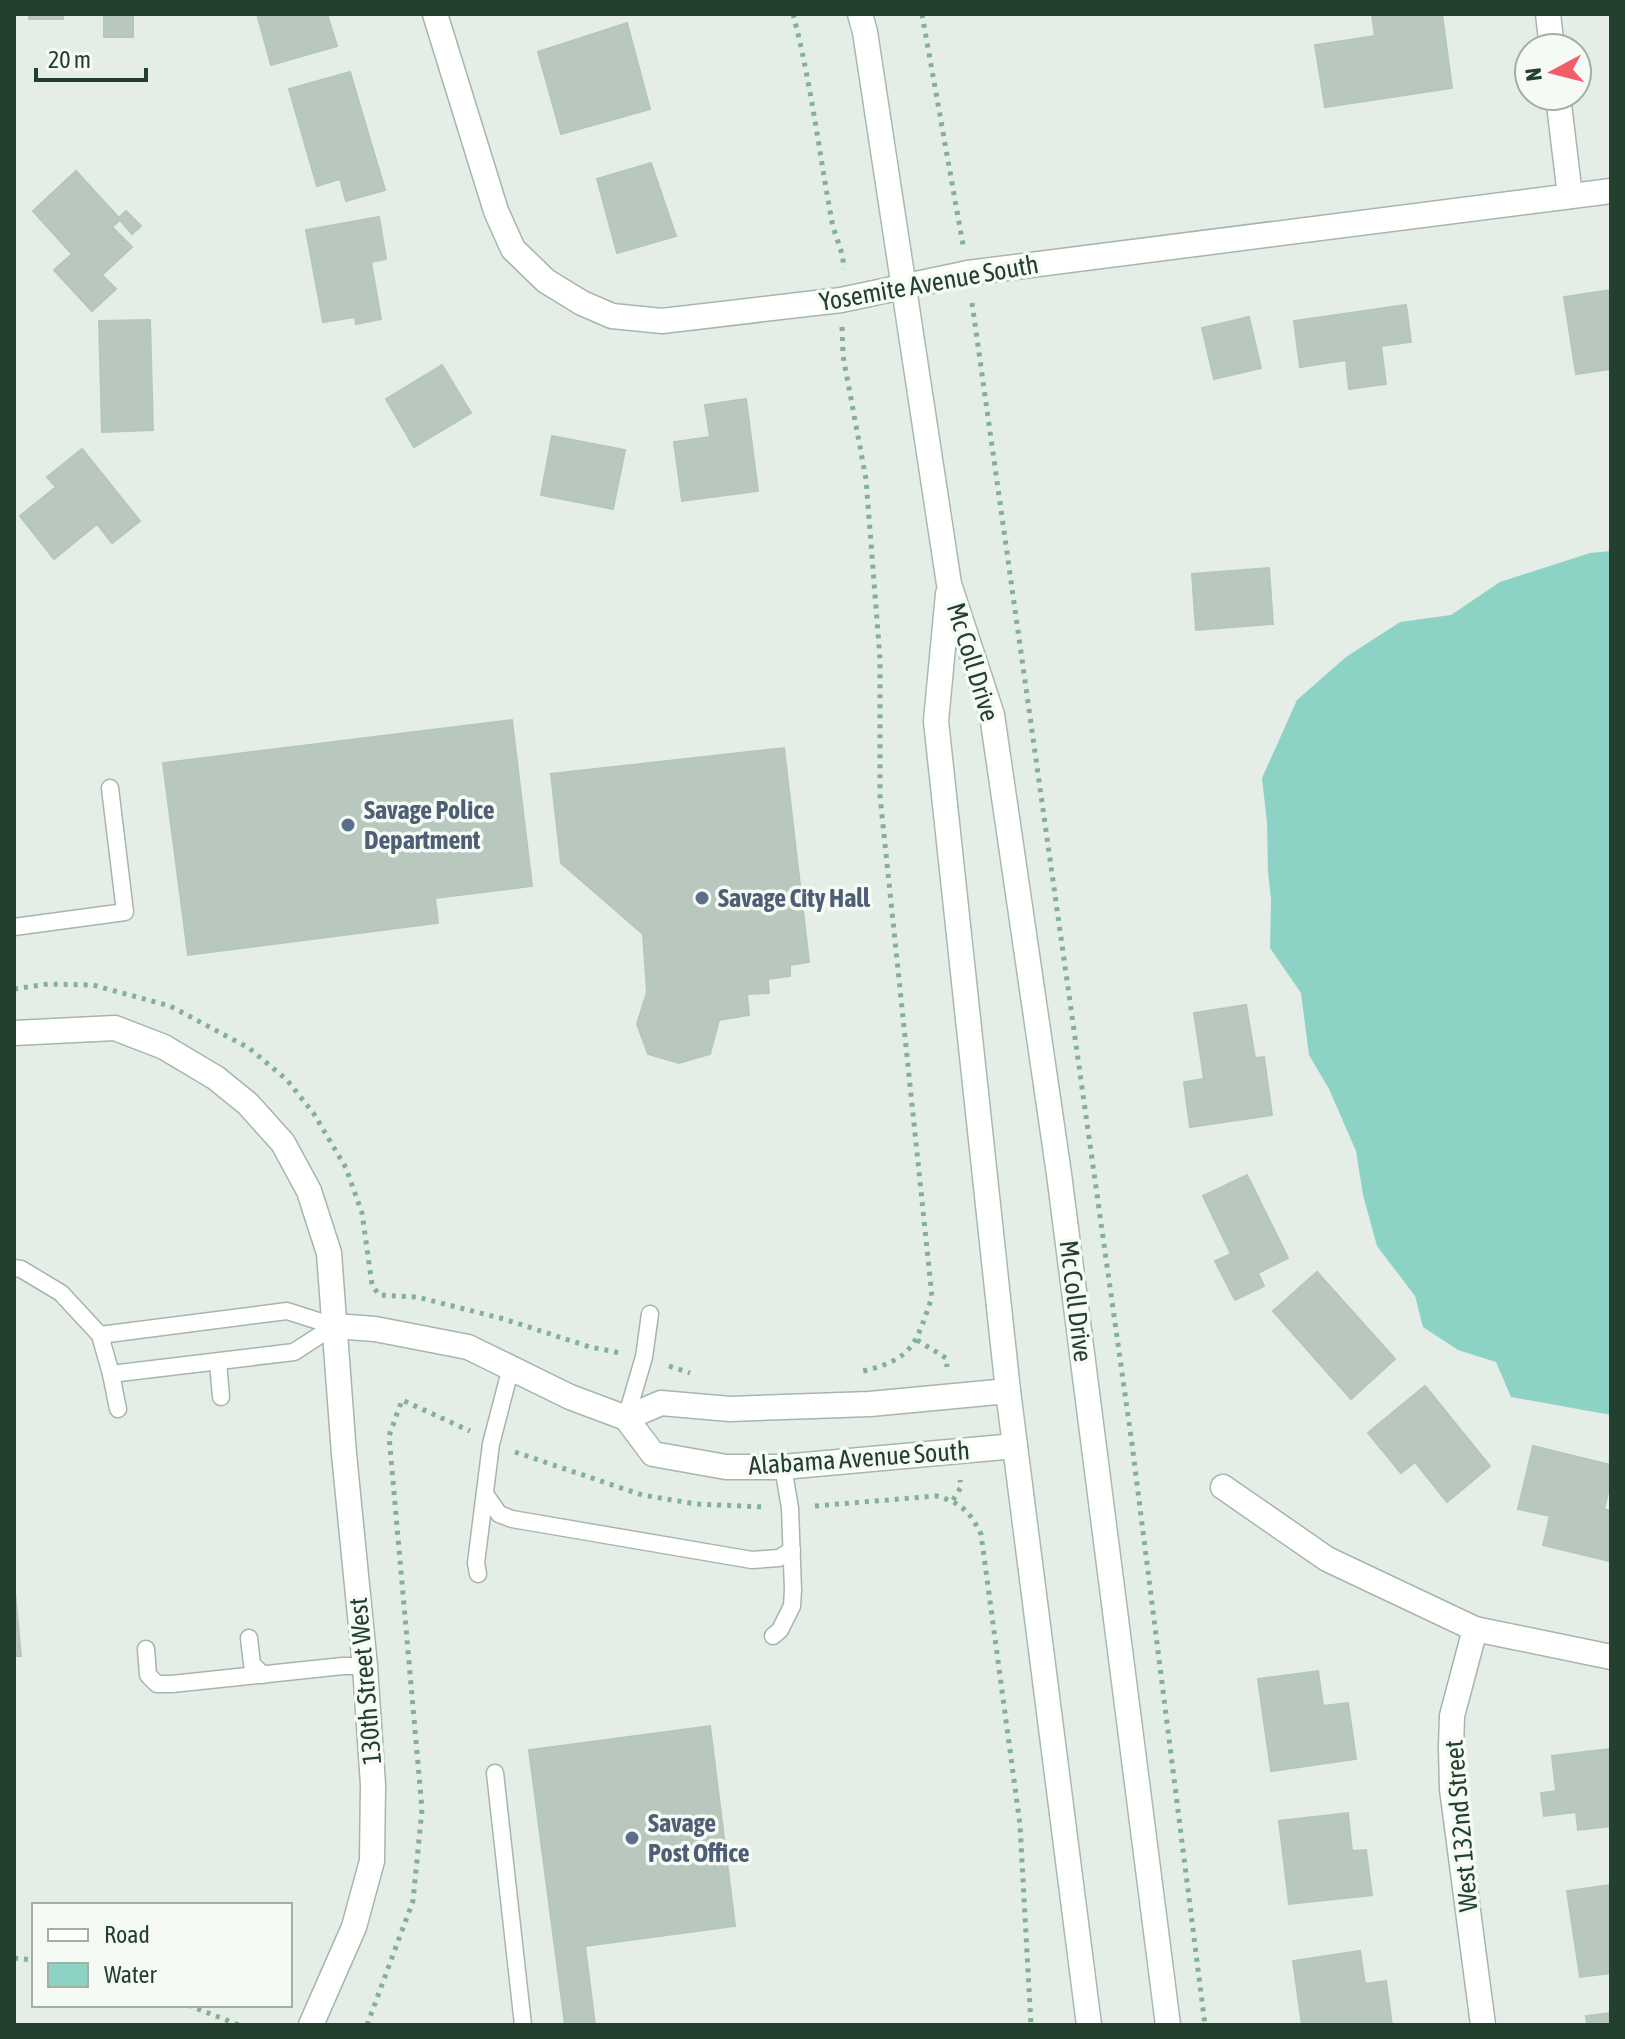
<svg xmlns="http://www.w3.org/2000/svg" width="1625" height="2039" font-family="'Asap Condensed',sans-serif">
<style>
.water{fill:#8cd3c6}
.building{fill:#b9c8be;stroke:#b6c7ba;stroke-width:2}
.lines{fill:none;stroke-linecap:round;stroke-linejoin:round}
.service-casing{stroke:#a6b6ab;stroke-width:19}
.minor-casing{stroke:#a6b6ab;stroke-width:27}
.secondary-casing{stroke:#a5bcad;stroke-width:27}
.path{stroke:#84b194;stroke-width:5;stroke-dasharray:4 6;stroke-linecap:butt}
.service{stroke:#fff;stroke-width:16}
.minor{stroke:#fff;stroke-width:24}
.secondary{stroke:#fff;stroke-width:24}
.service-dot{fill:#5c6f8a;stroke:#f5faf5;stroke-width:3}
.labels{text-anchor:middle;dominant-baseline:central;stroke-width:7;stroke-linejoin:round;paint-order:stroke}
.street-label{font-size:26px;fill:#233f2e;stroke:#f5faf5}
.service-label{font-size:26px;font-weight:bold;fill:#4e5e75;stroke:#f5faf5;text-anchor:start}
</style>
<rect width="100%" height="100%" fill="#e4eee6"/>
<path class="water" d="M 1611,551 L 1611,1415 L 1511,1397 L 1496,1362 L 1458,1350 L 1423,1327 L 1415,1296 L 1377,1246 L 1363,1195 L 1356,1151 L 1329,1089 L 1309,1055 L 1301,993 L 1270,948 L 1271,900 L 1268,872 L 1267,823 L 1262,778 L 1297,700 L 1346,657 L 1400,622 L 1451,615 L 1500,582 L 1590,553 Z"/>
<g class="building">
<rect x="29" y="14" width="34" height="5"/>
<rect x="104" y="14" width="29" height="23"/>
<path d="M 257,14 L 327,14 L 337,46 L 271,65 Z"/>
<path d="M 1442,14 L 1452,88 L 1325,107 L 1315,45 L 1375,36 L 1372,15 Z"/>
<path d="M 627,23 L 650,109 L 561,134 L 538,52 Z"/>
<path d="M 350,72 L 385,190 L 346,201 L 340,179 L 317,186 L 289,89 Z"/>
<path d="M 651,163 L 676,236 L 617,253 L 597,179 Z"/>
<path d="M 76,171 L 119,218 L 126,211 L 141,226 L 132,234 L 120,220 L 112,227 L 132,247 L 102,275 L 116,289 L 92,311 L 54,270 L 72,254 L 33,211 Z"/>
<path d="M 379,217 L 386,259 L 371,262 L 381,319 L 356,324 L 355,317 L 323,322 L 306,230 Z"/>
<path d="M 1611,290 L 1611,369 L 1576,374 L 1564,297 Z"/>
<path d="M 1406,305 L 1411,342 L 1381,346 L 1386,384 L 1349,389 L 1346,360 L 1300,367 L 1294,321 Z"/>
<path d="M 1249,317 L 1261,368 L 1214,379 L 1202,328 Z"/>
<path d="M 150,320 L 153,430 L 102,432 L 99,321 Z"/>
<path d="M 442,365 L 471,413 L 414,447 L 386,399 Z"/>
<path d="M 746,399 L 758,491 L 682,501 L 674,442 L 710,437 L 705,405 Z"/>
<path d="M 552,436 L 625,450 L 613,509 L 541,495 Z"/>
<path d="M 82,449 L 140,521 L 112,543 L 97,524 L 54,559 L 20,516 L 56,487 L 47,477 Z"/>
<path d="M 1269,568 L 1273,624 L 1196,630 L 1192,574 Z"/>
<path d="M 512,720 L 532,886 L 435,898 L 438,923 L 188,955 L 163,763 Z"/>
<path d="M 784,748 L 809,962 L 790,965 L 790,976 L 768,979 L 769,993 L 747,994 L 749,1015 L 719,1020 L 710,1054 L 679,1063 L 648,1054 L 637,1024 L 647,992 L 643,934 L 561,863 L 551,774 Z"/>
<path d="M 1246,1005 L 1255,1058 L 1264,1057 L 1272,1115 L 1190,1127 L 1184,1082 L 1204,1079 L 1194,1013 Z"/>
<path d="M 1247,1175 L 1288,1258 L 1258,1273 L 1264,1286 L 1235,1300 L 1215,1261 L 1231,1254 L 1203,1196 Z"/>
<path d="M 1317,1272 L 1395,1359 L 1351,1399 L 1273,1311 Z"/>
<path d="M 1425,1386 L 1490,1466 L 1447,1502 L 1415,1462 L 1401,1473 L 1368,1433 Z"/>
<path d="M 1533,1446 L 1611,1465 L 1611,1481 L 1604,1509 L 1611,1511 L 1609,1561 L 1543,1545 L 1550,1516 L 1518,1509 Z"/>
<path d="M 14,1582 L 21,1656 L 14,1656 Z"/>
<path d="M 1318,1671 L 1323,1706 L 1348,1703 L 1356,1759 L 1271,1771 L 1258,1679 Z"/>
<path d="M 710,1726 L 735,1926 L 585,1946 L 595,2025 L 565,2025 L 529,1750 Z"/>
<path d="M 1611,1749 L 1611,1826 L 1578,1830 L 1576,1812 L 1544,1816 L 1541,1793 L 1556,1791 L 1552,1756 Z"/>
<path d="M 1348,1813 L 1352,1851 L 1366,1850 L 1372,1895 L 1289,1904 L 1279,1821 Z"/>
<path d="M 1611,1885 L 1611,1973 L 1580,1977 L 1567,1891 Z"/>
<path d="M 1360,1951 L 1365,1984 L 1386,1981 L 1392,2025 L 1302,2025 L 1293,1961 Z"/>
<path d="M 1611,2013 L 1611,2025 L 1587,2025 L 1586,2016 Z"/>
</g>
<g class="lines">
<defs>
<g id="service">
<path d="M 14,927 L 125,912 L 110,788"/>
<path d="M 14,1268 L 21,1269 L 61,1293 L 100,1335 L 111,1374 L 118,1409"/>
<path d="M 100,1335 L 287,1311 L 334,1326"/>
<path d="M 218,1362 L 221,1397"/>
<path d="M 111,1374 L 294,1352 L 334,1326"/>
<path d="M 626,1418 L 644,1357 L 650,1314"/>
<path d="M 485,1494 L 499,1514 L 512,1519 L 752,1560 L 779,1558 L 792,1550"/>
<path d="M 478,1574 L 476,1563 L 491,1444 L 511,1367"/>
<path d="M 773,1636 L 780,1630 L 792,1606 L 793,1590 L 790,1508 L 783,1467"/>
<path d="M 249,1638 L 252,1664 L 263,1675"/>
<path d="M 146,1649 L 148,1675 L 157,1684 L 172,1684 L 343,1666 L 365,1666"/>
<path d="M 495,1773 L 523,2025"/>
</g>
<g id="minor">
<path d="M 435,14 L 496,211 L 513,249 L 546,281 L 582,303 L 612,316 L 662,321 L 841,300 L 968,273 L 1611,191"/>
<path d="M 1548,14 L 1552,48"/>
<path d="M 1558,96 L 1570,196"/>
<path d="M 14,1033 L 115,1028 L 164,1047 L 216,1078 L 248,1104 L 283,1143 L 309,1191 L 329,1253 L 344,1454 L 365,1666 L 373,1785 L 372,1861 L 354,1927 L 311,2025"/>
<path d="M 334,1326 L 375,1329 L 468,1347 L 570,1397 L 626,1418 L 653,1454 L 726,1467 L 783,1467 L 1015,1446"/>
<path d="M 626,1418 L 661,1403 L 730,1409 L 870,1404 L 1008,1391"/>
<path d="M 1223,1487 L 1327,1559 L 1475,1629 L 1611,1657"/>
<path d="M 1475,1629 L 1452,1716 L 1451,1747 L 1452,1789 L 1483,2025"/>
</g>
<g id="secondary">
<path d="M 860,14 L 865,32 L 949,584 L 992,715 L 1059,1174 L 1168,2025"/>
<path d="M 948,594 L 936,721 L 1008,1391 L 1089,2025"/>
</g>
</defs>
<use href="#service" class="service-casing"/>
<use href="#minor" class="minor-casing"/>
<use href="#secondary" class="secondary-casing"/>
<g class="path">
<path d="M 793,14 C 811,82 819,152 832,222 C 835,238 845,253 843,269"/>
<path d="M 922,14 L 963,245"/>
<path d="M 972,303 L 1132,1444 L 1205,2025"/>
<path d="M 842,327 L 843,356 L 866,479 L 880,659 L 880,796 L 932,1297 C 916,1343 914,1359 863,1371"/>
<path d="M 14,989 L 48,984 L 93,985 L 170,1006 L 249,1048 L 287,1080 L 314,1114 L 346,1168 L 362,1213 L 372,1285 L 379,1295 L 417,1297 L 504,1319 L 590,1347 L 621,1353"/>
<path d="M 917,1340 L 946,1358 L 947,1367"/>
<path d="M 669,1366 L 690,1373"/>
<path d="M 515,1452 L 642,1495 L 696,1504 L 765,1507"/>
<path d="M 953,1500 L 961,1487 L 960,1480"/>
<path d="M 815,1506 L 936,1496 C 961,1502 970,1512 981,1534 L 1020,1825 L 1031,2025"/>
<path d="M 14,1958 L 34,1960"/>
<path d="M 188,2005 L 239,2025"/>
<path d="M 367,2025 L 413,1901 L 422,1809 L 389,1436 L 402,1400 L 470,1431"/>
</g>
<use href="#service" class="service"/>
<use href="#minor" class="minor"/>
<use href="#secondary" class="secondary"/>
</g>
<g class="service-dot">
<circle cx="348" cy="825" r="8"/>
<circle cx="702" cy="898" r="8"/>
<circle cx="632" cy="1838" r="8"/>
</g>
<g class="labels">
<g class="street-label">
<text transform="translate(929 283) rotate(-10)">Yosemite Avenue South</text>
<text transform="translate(973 662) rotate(73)">Mc Coll Drive</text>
<text transform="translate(1076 1301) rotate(83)">Mc Coll Drive</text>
<text transform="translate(859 1458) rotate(-4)">Alabama Avenue South</text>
<text transform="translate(365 1681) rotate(-95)">130th Street West</text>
<text transform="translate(1461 1826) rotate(-95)">West 132nd Street</text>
</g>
<g class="service-label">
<text x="364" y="810">Savage Police<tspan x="364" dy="30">Department</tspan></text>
<text x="718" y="898">Savage City Hall</text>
<text x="648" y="1823">Savage<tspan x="648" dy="30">Post Office</tspan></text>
</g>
</g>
<rect width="1625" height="2039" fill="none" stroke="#233f2e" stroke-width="32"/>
<rect x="32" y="1903" width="260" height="104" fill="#f5faf5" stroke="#a1afa5" stroke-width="2"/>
<rect x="48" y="1929" width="40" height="12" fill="#ffffff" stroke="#a1afa5" stroke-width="2"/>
<text x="104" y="1943" font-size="24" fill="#233f2e">Road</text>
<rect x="48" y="1963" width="40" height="24" fill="#8cd3c6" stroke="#a1afa5" stroke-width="2"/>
<text x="104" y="1983" font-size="24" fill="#233f2e">Water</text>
<g transform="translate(1553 72) rotate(263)"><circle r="38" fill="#f5faf5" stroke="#a1afa5" stroke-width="2"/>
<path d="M0-6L14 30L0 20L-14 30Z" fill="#f35c6a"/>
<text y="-12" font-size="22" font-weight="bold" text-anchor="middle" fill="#233f2e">N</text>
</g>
<path d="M36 68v12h110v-12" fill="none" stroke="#233f2e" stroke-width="4"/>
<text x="48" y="68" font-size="24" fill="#233f2e" stroke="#f5faf5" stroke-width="6" paint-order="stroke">20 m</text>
</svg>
